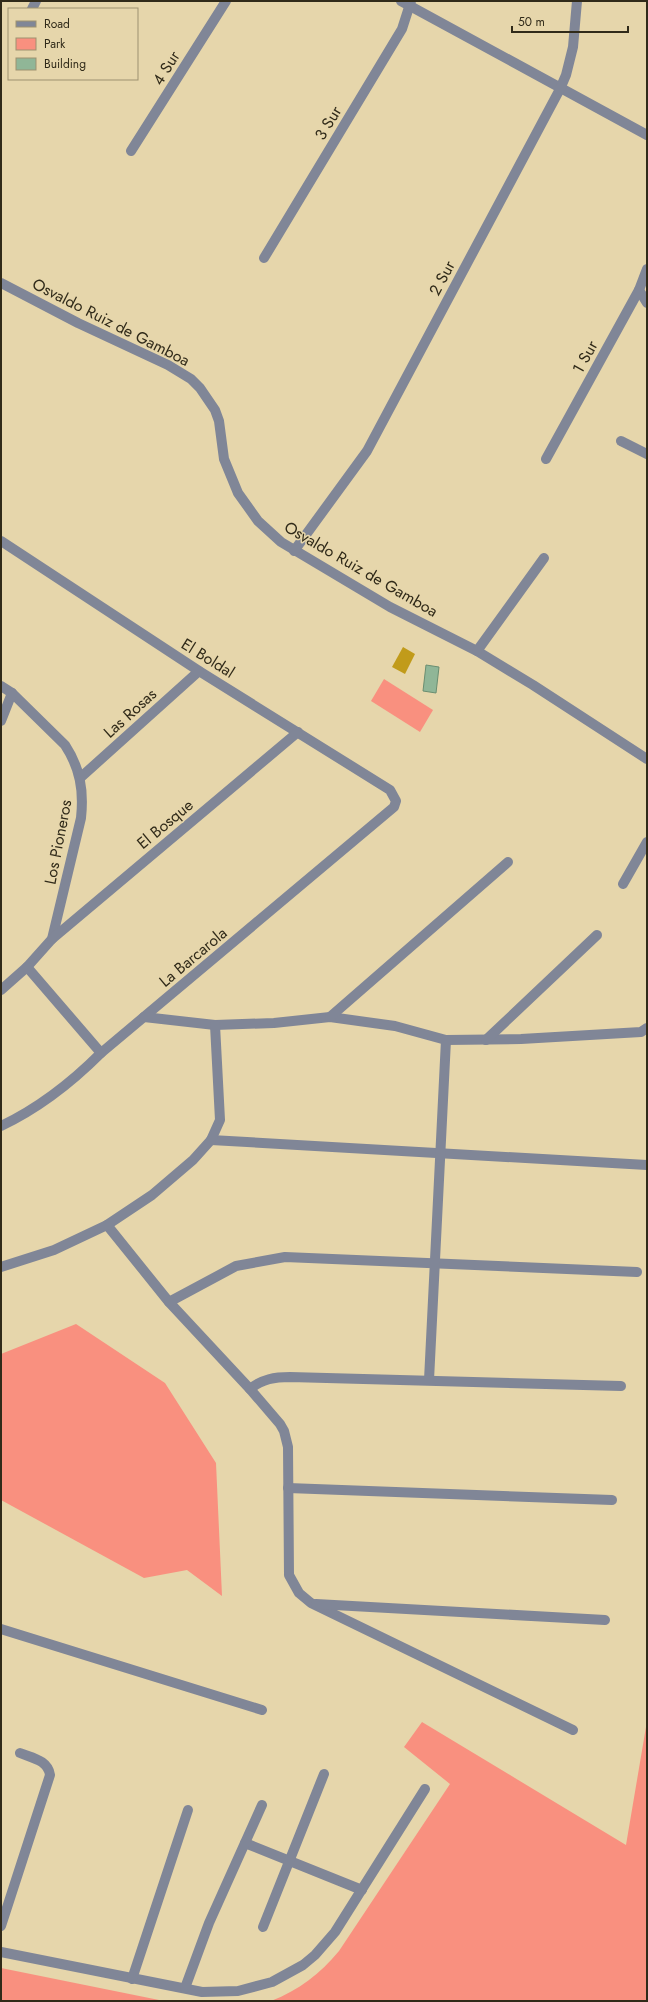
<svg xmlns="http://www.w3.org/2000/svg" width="648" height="2002" font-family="Jost,sans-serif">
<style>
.green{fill:#f9907f}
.water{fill:#c19b1a}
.building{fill:#90b697;stroke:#6a8e71}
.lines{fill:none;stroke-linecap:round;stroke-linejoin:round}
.minor{stroke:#808697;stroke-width:10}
.labels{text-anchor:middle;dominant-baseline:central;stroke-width:3;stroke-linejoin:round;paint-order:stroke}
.street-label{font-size:16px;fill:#302a19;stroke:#e6d6ab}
</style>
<rect width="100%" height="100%" fill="#e6d6ab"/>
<g class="green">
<path d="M 384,679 L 433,710 L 420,732 L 371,701 Z"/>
<path d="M 76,1324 L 165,1383 L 216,1463 L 222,1596 L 187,1570 L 144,1578 L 1,1500 L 1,1354 Z"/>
<path d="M 647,1721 L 647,2001 L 271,2001 C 299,1990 320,1974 339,1951 L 450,1784 L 404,1747 L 422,1722 L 626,1845 Z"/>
<path d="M 1,1968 L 164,2001 L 1,2001 Z"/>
</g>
<path class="water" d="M 403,647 L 415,654 L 405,674 L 392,667 Z"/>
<path class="building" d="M 426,665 L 439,667 L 436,693 L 423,691 Z"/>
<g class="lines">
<g class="minor">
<path d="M 401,1 L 647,135"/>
<path d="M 32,9 L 36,1"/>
<path d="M 131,151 L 226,1"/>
<path d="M 264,258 L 402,29 L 411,1"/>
<path d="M 1,283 L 78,323 L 168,365 L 191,379 L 200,388 L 215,410 L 219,421 L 224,459 L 238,493 L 258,521 L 281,542 L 390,607 L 477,651 L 533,685 L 647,759"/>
<path d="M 639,290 L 647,303"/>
<path d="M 621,441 L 647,454"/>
<path d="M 546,459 L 639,290 L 647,269"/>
<path d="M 1,541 L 199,671 L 390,790 L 396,801 L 394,807 L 101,1053 C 71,1083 39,1108 1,1126"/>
<path d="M 294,551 L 367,451 L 560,89 L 566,75 L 573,47 L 577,1"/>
<path d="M 477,651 L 544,558"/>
<path d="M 1,686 L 12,693 L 65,745 C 80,768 84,790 81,818 L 52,939 L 27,967 L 1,990"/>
<path d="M 1,721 L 12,693"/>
<path d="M 80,778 L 199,671"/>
<path d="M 623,884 L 647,842"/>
<path d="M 52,939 L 298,732"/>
<path d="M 27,967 L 101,1053"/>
<path d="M 144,1017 L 215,1025 L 274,1023 L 330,1017 L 395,1026 L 446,1040 L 521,1039 L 641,1032 L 647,1028"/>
<path d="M 330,1017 L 508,862"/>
<path d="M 486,1040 L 597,935"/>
<path d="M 211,1140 L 647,1165"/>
<path d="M 107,1225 L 169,1302 L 250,1389 L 280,1424 L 284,1431 L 288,1447 L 289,1575 L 299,1593 L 311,1603 L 573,1730"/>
<path d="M 1,1267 L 54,1250 L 107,1225 L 152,1195 L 193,1160 L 211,1140 L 220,1120 L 215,1025"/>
<path d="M 169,1302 L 236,1266 L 285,1257 L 637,1272"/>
<path d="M 429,1380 L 446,1040"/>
<path d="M 250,1389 C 262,1379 275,1377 290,1377 L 621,1386"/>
<path d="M 288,1488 L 612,1500"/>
<path d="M 316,1604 L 605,1620"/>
<path d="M 1,1629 L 262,1710"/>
<path d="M 245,1843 L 362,1890"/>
<path d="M 1,1926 L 50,1775 C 48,1760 32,1758 20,1753"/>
<path d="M 263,1927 L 324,1774"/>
<path d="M 1,1952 L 202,1992 L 238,1991 L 272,1982 L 303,1965 L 315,1955 L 335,1932 L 425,1789"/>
<path d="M 132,1979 L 188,1810"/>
<path d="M 185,1988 L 209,1923 L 262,1805"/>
</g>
</g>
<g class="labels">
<g class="street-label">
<text transform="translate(166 68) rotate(-58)">4 Sur</text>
<text transform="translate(328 123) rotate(-59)">3 Sur</text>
<text transform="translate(442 278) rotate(-62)">2 Sur</text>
<text transform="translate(111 322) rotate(27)">Osvaldo Ruiz de Gamboa</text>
<text transform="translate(585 357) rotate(-61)">1 Sur</text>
<text transform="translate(361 569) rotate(30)">Osvaldo Ruiz de Gamboa</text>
<text transform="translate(208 658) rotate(32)">El Boldal</text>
<text transform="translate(130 713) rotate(-42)">Las Rosas</text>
<text transform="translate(165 824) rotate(-40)">El Bosque</text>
<text transform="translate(58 842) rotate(-79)">Los Pioneros</text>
<text transform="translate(193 957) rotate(-40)">La Barcarola</text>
</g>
</g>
<rect width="648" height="2002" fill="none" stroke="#302a19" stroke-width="4"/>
<rect x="8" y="8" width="130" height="72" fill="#e6d6ab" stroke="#9d9171"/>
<rect x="16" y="21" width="20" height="6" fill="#808697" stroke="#9d9171"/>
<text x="44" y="28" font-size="12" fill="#302a19">Road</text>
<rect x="16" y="38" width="20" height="12" fill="#f9907f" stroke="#9d9171"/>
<text x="44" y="48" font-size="12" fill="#302a19">Park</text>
<rect x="16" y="58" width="20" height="12" fill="#90b697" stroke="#9d9171"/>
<text x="44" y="68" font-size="12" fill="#302a19">Building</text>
<path d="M512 26v6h116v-6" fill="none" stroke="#302a19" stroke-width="2"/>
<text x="518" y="26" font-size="12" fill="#302a19" stroke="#e6d6ab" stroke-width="3" paint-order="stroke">50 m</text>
</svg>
